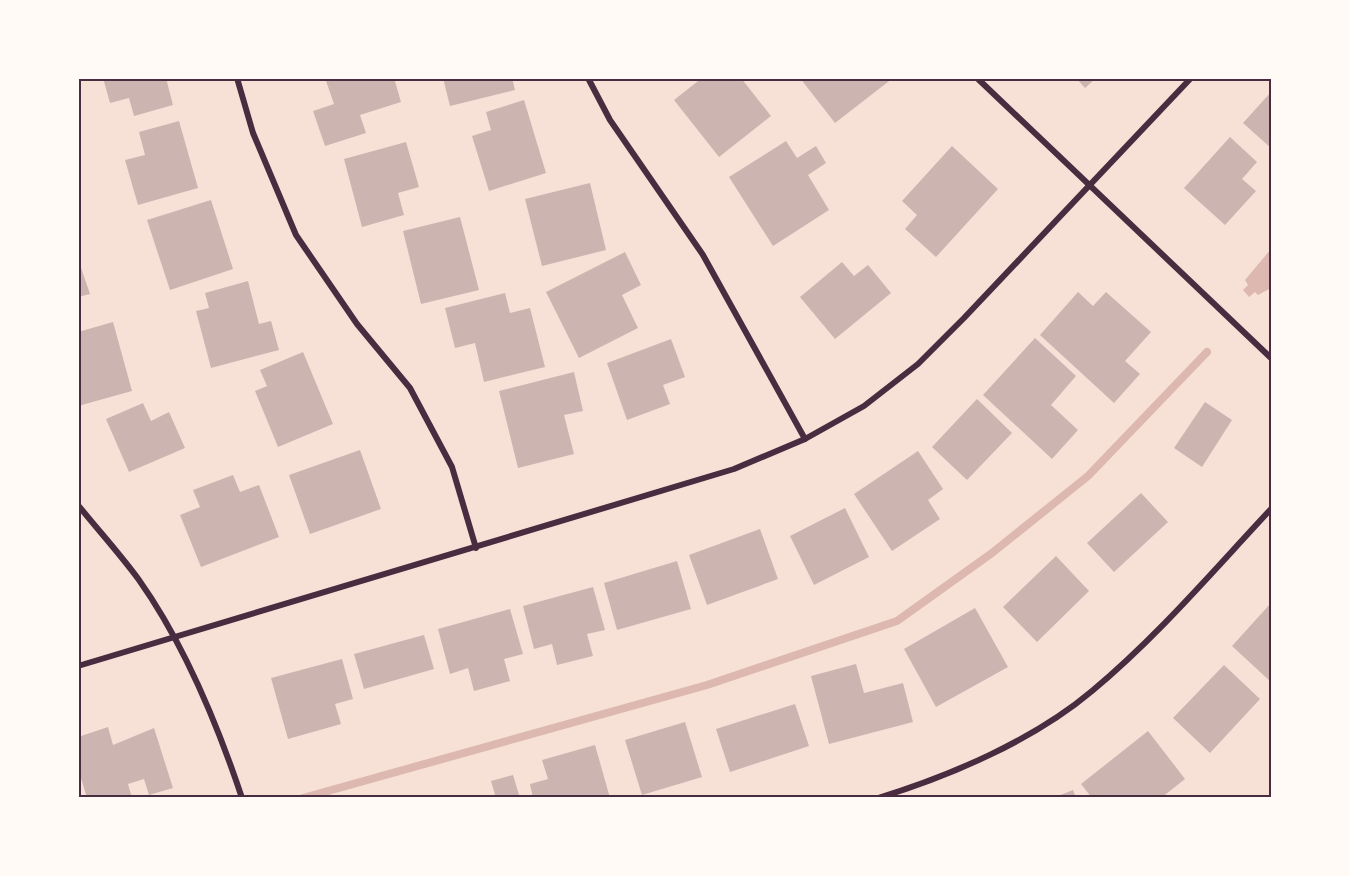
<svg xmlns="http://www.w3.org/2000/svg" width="1349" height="876" font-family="Ubuntu,sans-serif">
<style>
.water{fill:#dcb8b0}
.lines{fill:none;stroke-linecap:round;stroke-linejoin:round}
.stream{stroke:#dcb8b0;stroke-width:8}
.building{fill:#ccb4b1}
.minor{stroke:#4a2c40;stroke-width:6}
.neatline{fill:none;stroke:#4a2c40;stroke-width:2}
</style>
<rect width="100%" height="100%" fill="#f7e1d7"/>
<path class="water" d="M 1271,249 L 1271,288 L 1258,295 L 1255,292 L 1249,297 L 1243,290 L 1248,285 L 1245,280 Z"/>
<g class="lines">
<path class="stream" d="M 303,798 L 707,685 L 897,621 L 992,553 L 1088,476 L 1207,352"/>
</g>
<g class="building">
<path d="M 103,78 L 166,78 L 173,105 L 134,116 L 129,98 L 110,103 Z"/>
<path d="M 325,78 L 394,78 L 401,102 L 360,115 L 366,133 L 325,146 L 313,111 L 334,104 Z"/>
<path d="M 443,78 L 512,78 L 515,90 L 450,106 Z"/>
<path d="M 702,78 L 741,78 L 771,116 L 719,157 L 674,100 Z"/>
<path d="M 800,78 L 893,78 L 835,123 Z"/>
<path d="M 1076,78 L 1096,78 L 1085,88 Z"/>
<path d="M 1271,92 L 1271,148 L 1243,123 Z"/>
<path d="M 524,100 L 546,173 L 489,191 L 472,136 L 491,130 L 486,112 Z"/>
<path d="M 179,121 L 198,188 L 138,205 L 125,160 L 145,155 L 139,132 Z"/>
<path d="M 1230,137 L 1257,162 L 1242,179 L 1256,191 L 1225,225 L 1184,188 Z"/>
<path d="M 786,141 L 797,158 L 816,146 L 826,163 L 808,175 L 829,210 L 773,246 L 729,177 Z"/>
<path d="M 406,142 L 419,187 L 398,193 L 404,215 L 362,227 L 344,159 Z"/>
<path d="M 952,146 L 998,189 L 936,257 L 905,229 L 917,215 L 902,201 Z"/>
<path d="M 590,183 L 606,250 L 542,266 L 525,199 Z"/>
<path d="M 211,200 L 233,269 L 170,290 L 147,220 Z"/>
<path d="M 460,217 L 479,290 L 421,304 L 403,231 Z"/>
<path d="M 625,252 L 641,285 L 622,295 L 638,328 L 579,358 L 546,292 Z"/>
<path d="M 78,259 L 90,294 L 78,297 Z"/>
<path d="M 842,262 L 854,276 L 868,265 L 891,293 L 835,339 L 800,297 Z"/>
<path d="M 248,281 L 259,324 L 271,321 L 279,350 L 211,368 L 196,311 L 209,308 L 205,293 Z"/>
<path d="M 1078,292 L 1093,306 L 1106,292 L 1151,332 L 1125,361 L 1140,374 L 1114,403 L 1040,335 Z"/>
<path d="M 505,293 L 510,313 L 530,308 L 545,367 L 484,382 L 475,343 L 455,348 L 445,308 Z"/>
<path d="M 113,322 L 132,391 L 78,406 L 78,332 Z"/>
<path d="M 1035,338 L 1076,376 L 1051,405 L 1078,430 L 1052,459 L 983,395 Z"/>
<path d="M 671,339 L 685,377 L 663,385 L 670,404 L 627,420 L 607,363 Z"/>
<path d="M 303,352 L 333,424 L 278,447 L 255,391 L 267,386 L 260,370 Z"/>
<path d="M 574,372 L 583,411 L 564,415 L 574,454 L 518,468 L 499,391 Z"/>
<path d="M 977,399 L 1012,433 L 967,480 L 932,447 Z"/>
<path d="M 1205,402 L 1232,420 L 1202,467 L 1174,448 Z"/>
<path d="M 143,403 L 151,421 L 169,412 L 185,448 L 129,472 L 106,419 Z"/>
<path d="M 360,450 L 381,509 L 310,534 L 289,475 Z"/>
<path d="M 918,451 L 943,489 L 928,500 L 940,519 L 892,551 L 854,494 Z"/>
<path d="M 233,475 L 240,492 L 259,485 L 279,537 L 201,567 L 180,515 L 200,507 L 193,490 Z"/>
<path d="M 1141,493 L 1168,522 L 1114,572 L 1087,543 Z"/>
<path d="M 845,508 L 869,557 L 814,585 L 790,536 Z"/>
<path d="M 760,529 L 778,579 L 707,605 L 689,555 Z"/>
<path d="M 1056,556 L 1089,591 L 1037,642 L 1003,607 Z"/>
<path d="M 677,561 L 691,609 L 617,630 L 604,583 Z"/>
<path d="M 593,587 L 605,630 L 587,634 L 593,656 L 557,665 L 552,644 L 534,649 L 523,606 Z"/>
<path d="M 1271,603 L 1271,682 L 1232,646 Z"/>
<path d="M 975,608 L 1008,667 L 936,707 L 904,649 Z"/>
<path d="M 510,609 L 523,654 L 504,659 L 510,681 L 474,691 L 468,668 L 450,674 L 438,629 Z"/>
<path d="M 424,635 L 434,669 L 364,689 L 354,654 Z"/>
<path d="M 342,659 L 353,699 L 335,704 L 341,724 L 288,739 L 271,678 Z"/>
<path d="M 856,664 L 864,693 L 903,683 L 913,722 L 829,744 L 811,676 Z"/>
<path d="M 1224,665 L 1260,699 L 1210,753 L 1173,718 Z"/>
<path d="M 795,704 L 809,746 L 730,772 L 716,729 Z"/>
<path d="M 685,722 L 702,777 L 642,795 L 625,740 Z"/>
<path d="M 108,727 L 113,745 L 154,728 L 173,788 L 149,795 L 144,779 L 128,784 L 132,798 L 87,798 L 78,768 L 78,737 Z"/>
<path d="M 1148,731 L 1185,779 L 1161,798 L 1092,798 L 1081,784 Z"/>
<path d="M 595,745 L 610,798 L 533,798 L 530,784 L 548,779 L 542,760 Z"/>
<path d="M 513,775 L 520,798 L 496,798 L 491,781 Z"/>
<path d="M 1073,790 L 1076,798 L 1053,798 Z"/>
</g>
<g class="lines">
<g class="minor">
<path d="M 237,78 L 253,133 L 296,235 L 357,324 L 410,388 L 452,467 L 476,548"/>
<path d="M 588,78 L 610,120 L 703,255 L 805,439"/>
<path d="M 977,78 L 1271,358"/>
<path d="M 78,505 C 98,530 120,554 139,580 C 185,645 217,723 242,798"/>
<path d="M 78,666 L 734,469 L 805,439 L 864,406 L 918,364 L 964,318 L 1191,78"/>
<path d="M 878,798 C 950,776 1034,740 1092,691 C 1157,637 1213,571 1271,509"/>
</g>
</g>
<rect width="1349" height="876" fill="none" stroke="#fffaf5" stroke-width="159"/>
<rect x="80" y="80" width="1190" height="716" class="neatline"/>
</svg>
